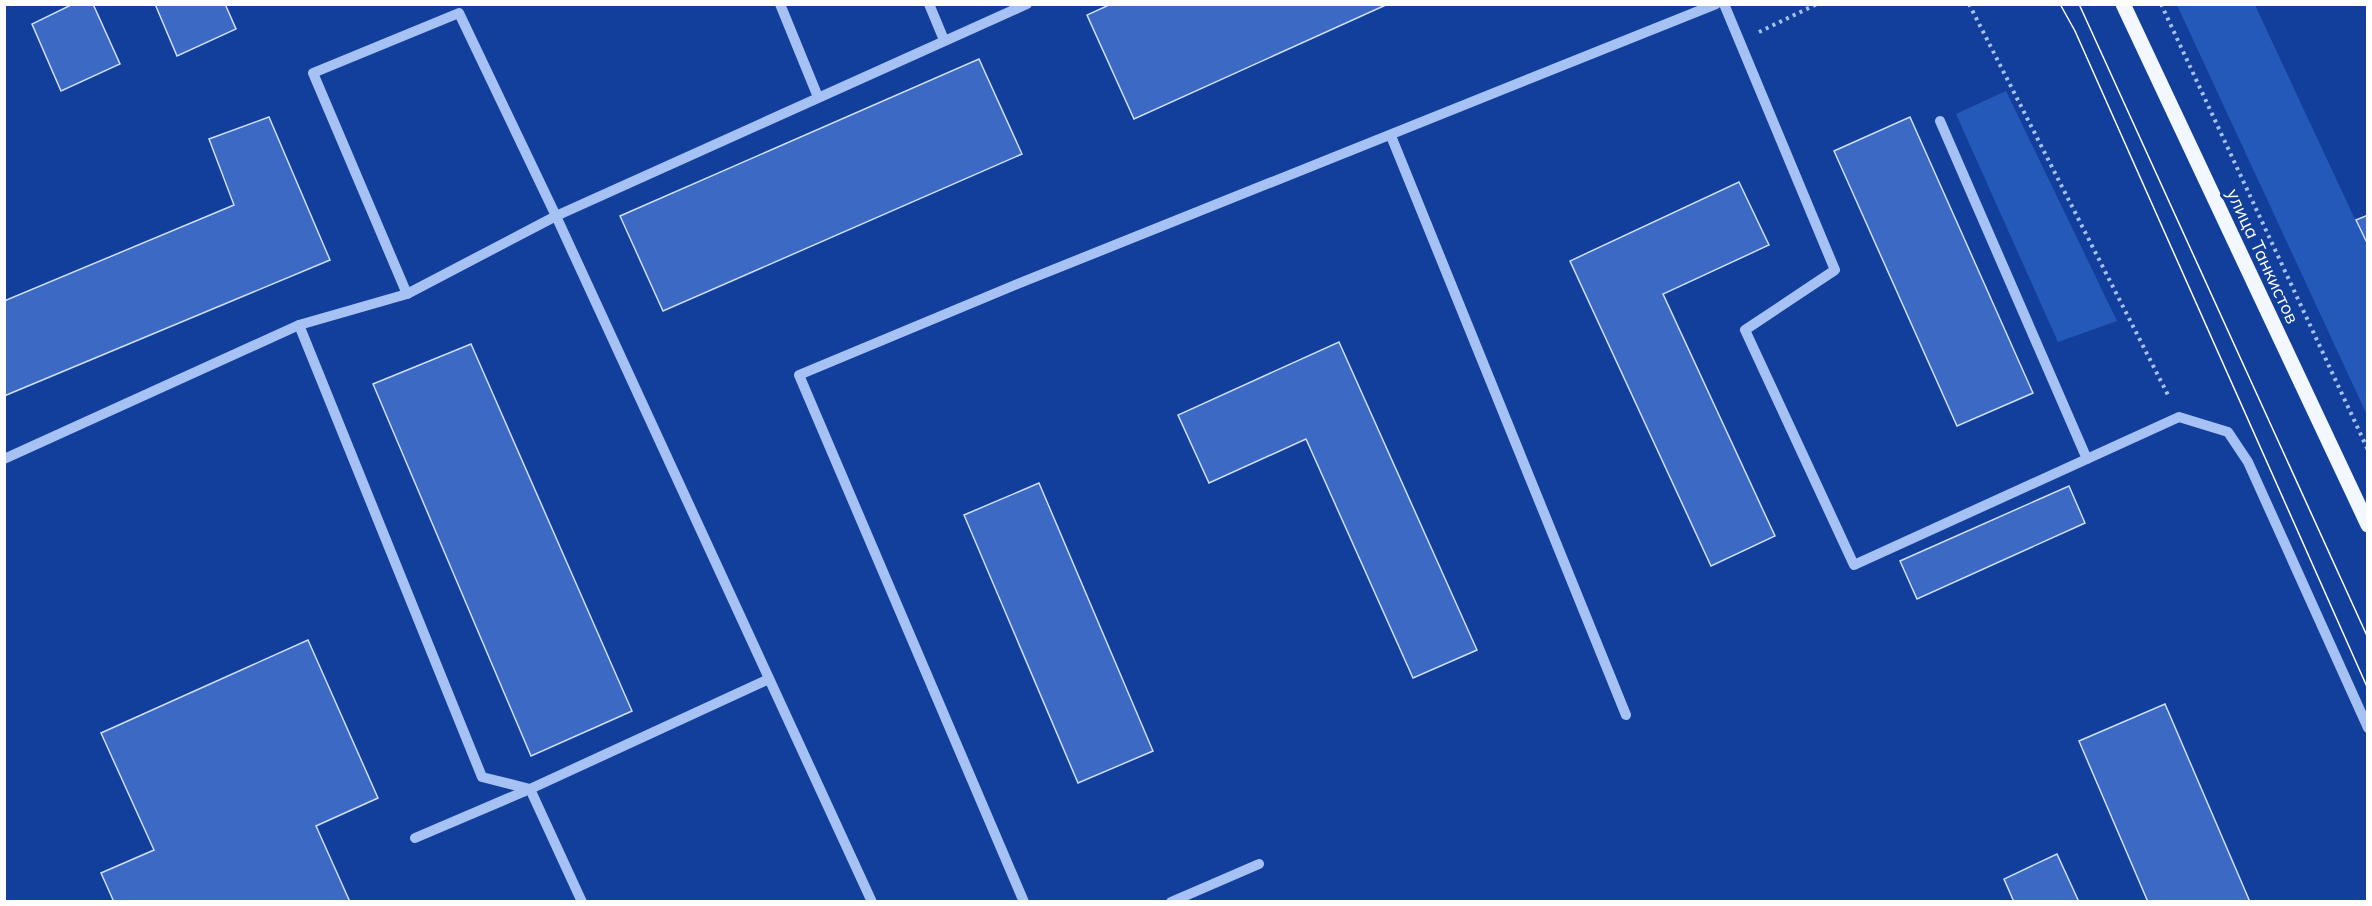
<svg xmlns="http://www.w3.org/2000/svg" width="2372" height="906" font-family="Mulish,sans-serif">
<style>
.green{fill:#2459ba}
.building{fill:#3b69c3;stroke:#cfdffe;stroke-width:1.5}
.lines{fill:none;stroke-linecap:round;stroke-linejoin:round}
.path{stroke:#a6c1f4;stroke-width:4;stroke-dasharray:3 4.5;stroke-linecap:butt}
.minor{stroke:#a6c1f4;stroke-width:10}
.major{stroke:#f3f7ff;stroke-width:15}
.tram{stroke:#fff;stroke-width:1.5}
.labels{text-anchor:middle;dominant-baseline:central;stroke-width:6;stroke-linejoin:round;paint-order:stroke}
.street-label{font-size:18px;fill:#fff;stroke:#123f9c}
</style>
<rect width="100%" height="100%" fill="#123f9c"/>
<g class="green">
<path d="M 2177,5 L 2255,5 L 2367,245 L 2367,415 Z"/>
<path d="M 2006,91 L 2117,321 L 2058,342 L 1956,114 Z"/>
</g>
<g class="building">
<path d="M 73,4 L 93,4 L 120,64 L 61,91 L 32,24 Z"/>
<path d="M 155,4 L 225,4 L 236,29 L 177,56 Z"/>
<path d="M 1111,4 L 1388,4 L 1134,119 L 1087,15 Z"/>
<path d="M 979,59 L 1022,154 L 663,311 L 620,216 Z"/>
<path d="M 269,117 L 330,260 L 4,396 L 4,301 L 234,205 L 209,139 Z"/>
<path d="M 1910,117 L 2033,393 L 1957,426 L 1834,151 Z"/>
<path d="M 1739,182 L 1769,245 L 1663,294 L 1775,536 L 1711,566 L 1570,261 Z"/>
<path d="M 2368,215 L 2368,245 L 2356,220 Z"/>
<path d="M 1339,342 L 1477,650 L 1413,678 L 1306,439 L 1209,483 L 1178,415 Z"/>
<path d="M 471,344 L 632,711 L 531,756 L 373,384 Z"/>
<path d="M 1039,483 L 1153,751 L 1078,783 L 964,515 Z"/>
<path d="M 2069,486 L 2085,523 L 1917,599 L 1900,561 Z"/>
<path d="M 308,640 L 378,798 L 316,826 L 350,902 L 114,902 L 101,873 L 154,850 L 101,733 Z"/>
<path d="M 2165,704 L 2250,902 L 2148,902 L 2079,741 Z"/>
<path d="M 2057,854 L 2079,902 L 2014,902 L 2004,879 Z"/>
</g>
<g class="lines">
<g class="path">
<path d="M 1969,4 L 2169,397"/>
<path d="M 2161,4 L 2368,450"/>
<path d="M 1759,32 L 1817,4"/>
</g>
<g class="minor">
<path d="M 780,4 L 818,97"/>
<path d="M 929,4 L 944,40"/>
<path d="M 1724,4 L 1835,270 L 1745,330 L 1854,565 L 2179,417 L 2228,432 L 2248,462 L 2368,728"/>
<path d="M 1940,121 L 2087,459"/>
<path d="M 1391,136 L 1626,715"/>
<path d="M 407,294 L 299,325 L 482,777 L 530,789 L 582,902"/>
<path d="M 4,459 L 299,325"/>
<path d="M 415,838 L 530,789 L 769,679"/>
<path d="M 872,902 L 556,216 L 459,13 L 313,73 L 407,294 L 556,216 L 1027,4"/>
<path d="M 1024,902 L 799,375 L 1015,285 L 1716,4"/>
<path d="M 1171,902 L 1259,864"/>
</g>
<path class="major" d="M 2123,4 L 2368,525"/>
<g class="tram">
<path d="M 2060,4 L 2075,31 L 2368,689"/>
<path d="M 2079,4 L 2368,638"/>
</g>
</g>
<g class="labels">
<g class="street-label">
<text transform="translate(2263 256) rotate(65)">улица Танкистов</text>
</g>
</g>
<rect width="2372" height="906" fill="none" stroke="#ffffff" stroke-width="12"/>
</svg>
